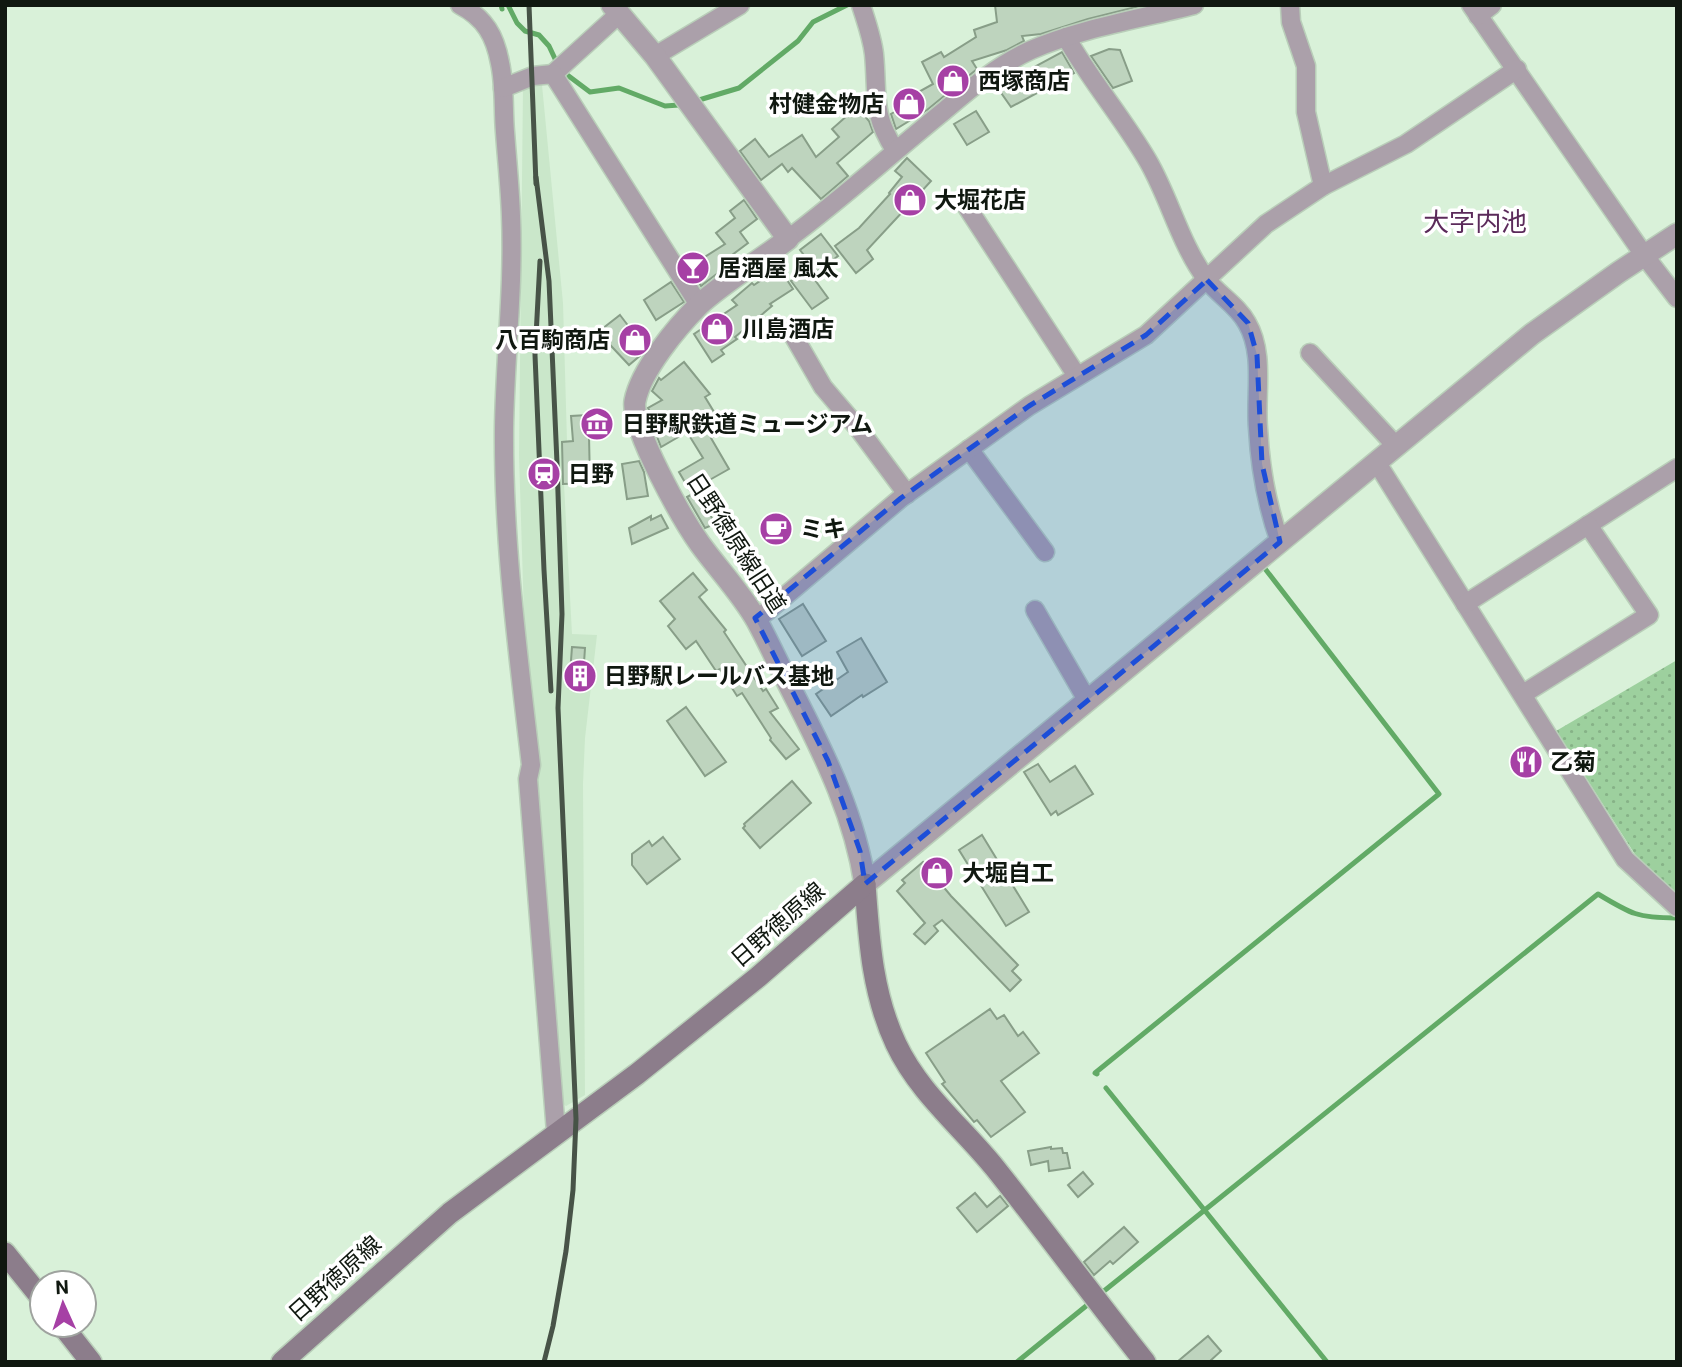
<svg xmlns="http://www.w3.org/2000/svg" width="1682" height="1367" font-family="Roboto,'Noto Sans JP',sans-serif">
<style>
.built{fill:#cae7ca}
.park{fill:url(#park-dots)}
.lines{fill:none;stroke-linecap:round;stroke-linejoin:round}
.stream{stroke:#62aa66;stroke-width:5}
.building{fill:#bed4be;stroke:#889e88;stroke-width:2}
.minor-casing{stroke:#b9ceb9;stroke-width:21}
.tertiary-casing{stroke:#b9ceb9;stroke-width:24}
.secondary-casing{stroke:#b9ceb9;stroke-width:24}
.minor{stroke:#aba0aa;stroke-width:18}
.tertiary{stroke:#aba0aa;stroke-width:21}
.secondary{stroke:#8c7d8b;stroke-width:21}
.rail{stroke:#475347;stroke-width:5}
.marked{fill:#1d4ed8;fill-opacity:0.2;stroke:#1d4ed8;stroke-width:5;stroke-dasharray:14 9;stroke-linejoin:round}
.labels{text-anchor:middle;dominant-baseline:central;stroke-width:7;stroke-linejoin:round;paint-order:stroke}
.poi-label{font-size:23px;font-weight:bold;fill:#101810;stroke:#fff;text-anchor:start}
.street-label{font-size:23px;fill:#101810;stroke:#fff}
.quarter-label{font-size:26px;fill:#5b2a5a;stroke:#fff}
</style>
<defs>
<pattern id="park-dots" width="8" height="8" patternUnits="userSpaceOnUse" patternTransform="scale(1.75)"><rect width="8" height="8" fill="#9dd09e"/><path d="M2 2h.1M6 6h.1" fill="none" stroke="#86b287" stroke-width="1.8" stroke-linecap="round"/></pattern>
</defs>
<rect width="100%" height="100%" fill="#d9f1d9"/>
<path class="built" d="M 537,83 L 542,85 L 563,303 L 567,441 L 589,441 L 590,483 L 564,484 L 572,634 L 597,635 L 585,738 L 583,784 L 585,1095 L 566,1106 L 561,1102 L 524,616 L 519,455 L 523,88 Z"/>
<path class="park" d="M 1677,660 L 1677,895 L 1636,856 L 1556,731 Z"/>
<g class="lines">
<g class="stream">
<path d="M 501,5 L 502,9"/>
<path d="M 508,5 L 517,23 L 525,31 L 539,35 L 549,46 L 557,63"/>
<path d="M 566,74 L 590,92 L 619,88 L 665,106 L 679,105"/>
<path d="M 699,100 L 739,88 L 798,41 L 813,22 L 847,5"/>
<path d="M 1097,1074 L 1095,1073 L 1439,794 L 1266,570"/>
<path d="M 1106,1088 L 1327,1362"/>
<path d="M 1099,1295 L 1598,894 C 1631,914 1638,918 1676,918"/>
<path d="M 1017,1362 L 1091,1302"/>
</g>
</g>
<g class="building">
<path d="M 995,5 L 1144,5 L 1088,19 L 1041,34 L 1022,36 L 1024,41 L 1007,50 L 972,61 L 977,69 L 927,110 L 896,129 L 891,114 L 898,110 L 895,105 L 933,84 L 922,62 L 941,52 L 944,57 L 976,37 L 974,30 L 997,22 Z"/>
<path d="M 1109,49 L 1120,50 L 1132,81 L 1113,88 L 1091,56 Z"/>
<path d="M 1062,52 L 1074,73 L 1011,107 L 997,87 Z"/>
<path d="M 857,107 L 869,121 L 873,132 L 837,163 L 848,176 L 821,199 L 792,168 L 788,172 L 782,164 L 761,180 L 740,151 L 755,139 L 769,157 L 802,135 L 816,157 L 839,137 L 832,129 Z"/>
<path d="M 976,111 L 989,132 L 967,145 L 954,124 Z"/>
<path d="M 907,158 L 931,181 L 919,194 L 921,197 L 909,211 L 906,208 L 867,250 L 873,259 L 856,273 L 835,246 L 859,228 L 890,194 L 889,193 L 902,177 L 895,171 Z"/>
<path d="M 744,200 L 757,219 L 740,232 L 748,243 L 728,258 L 731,263 L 701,286 L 689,267 L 725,244 L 716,233 L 735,218 L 730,211 Z"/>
<path d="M 821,234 L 838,256 L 817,272 L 800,250 Z"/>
<path d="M 779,268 L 793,289 L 770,304 L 772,306 L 735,337 L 737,339 L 721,350 L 724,354 L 712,362 L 694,334 L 737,305 L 732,300 L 752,283 L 754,285 Z"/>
<path d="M 807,269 L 828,298 L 812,309 L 791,281 Z"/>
<path d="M 671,282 L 684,302 L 656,320 L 644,300 Z"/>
<path d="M 620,315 L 636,336 L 639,334 L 648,345 L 642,354 L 629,365 L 598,332 Z"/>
<path d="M 684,362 L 710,394 L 705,397 L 725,430 L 711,438 L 729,469 L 690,491 L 679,472 L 703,458 L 687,432 L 661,447 L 656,434 L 660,432 L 648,408 L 662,400 L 652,391 L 659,378 L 661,380 Z"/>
<path d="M 606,414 L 607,434 L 589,436 L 590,483 L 563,484 L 562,442 L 573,441 L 571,416 Z"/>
<path d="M 639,461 L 644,472 L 648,496 L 627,499 L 622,464 Z"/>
<path d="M 698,491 L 715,524 L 705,528 L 687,497 Z"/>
<path d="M 661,515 L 668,528 L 632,544 L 629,528 L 651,516 L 651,520 Z"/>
<path d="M 693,573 L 707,590 L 699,597 L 726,630 L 724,632 L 763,691 L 766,689 L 778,708 L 770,712 L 799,749 L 786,759 L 770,740 L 771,738 L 742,693 L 737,696 L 720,669 L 716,671 L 696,641 L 686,649 L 668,626 L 675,619 L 660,601 Z"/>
<path d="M 803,604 L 826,641 L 802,656 L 779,619 Z"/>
<path d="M 861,638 L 887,682 L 863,697 L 862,695 L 831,716 L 816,694 L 848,672 L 837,652 Z"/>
<path d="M 572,647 L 585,648 L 584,663 L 590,664 L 589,688 L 569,688 Z"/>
<path d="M 686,707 L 726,762 L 705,776 L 667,721 Z"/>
<path d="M 1038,764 L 1050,782 L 1075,766 L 1093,794 L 1058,815 L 1056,811 L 1051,815 L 1024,772 Z"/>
<path d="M 792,781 L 811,803 L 760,848 L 743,828 L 745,826 L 744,824 Z"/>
<path d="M 982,835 L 1029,912 L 1006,926 L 959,850 Z"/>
<path d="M 663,837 L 680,859 L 647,884 L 632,865 L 632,854 L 649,841 L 652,846 Z"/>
<path d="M 923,862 L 951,896 L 1018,965 L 1012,971 L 1021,980 L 1010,991 L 942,920 L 934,926 L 938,931 L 925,944 L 914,934 L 925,923 L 897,891 L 905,883 L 902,880 Z"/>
<path d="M 990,1009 L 997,1019 L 1004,1015 L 1018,1036 L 1023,1032 L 1039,1053 L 1001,1081 L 1025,1112 L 991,1137 L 977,1120 L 974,1122 L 942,1084 L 945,1082 L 926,1053 Z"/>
<path d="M 1051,1147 L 1051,1149 L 1062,1148 L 1063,1153 L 1067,1153 L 1070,1168 L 1049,1171 L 1048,1161 L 1031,1165 L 1028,1151 Z"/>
<path d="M 1083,1172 L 1093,1184 L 1078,1197 L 1068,1185 Z"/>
<path d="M 975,1193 L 987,1207 L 1000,1196 L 1008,1206 L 977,1232 L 957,1208 Z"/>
<path d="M 1124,1227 L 1138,1242 L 1113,1264 L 1110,1261 L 1094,1275 L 1084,1262 Z"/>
<path d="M 1208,1336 L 1221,1351 L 1209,1362 L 1177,1362 Z"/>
</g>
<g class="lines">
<defs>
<g id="minor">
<path d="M 460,5 C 485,18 495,36 500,63 C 505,86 503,109 505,132 C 507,160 510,188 511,216 C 514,287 505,357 504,428 C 503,541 518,653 531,765 L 528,779 L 556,1132"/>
<path d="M 861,5 C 866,21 872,37 874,54 C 878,95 871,113 895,150"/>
<path d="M 1290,5 L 1291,22 L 1306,66 L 1306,112 L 1323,186"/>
<path d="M 1471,5 L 1644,255 L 1677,298"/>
<path d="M 1478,16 L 1492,5"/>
<path d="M 1066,37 C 1090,80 1123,118 1148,161 C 1170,199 1180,244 1207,280 C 1219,295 1238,306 1247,323 C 1265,354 1255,394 1258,428 C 1260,466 1267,506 1280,542"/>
<path d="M 655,56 L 740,5"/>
<path d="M 553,74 L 619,14"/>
<path d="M 503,88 L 533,76 L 553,74 L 699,305"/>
<path d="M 967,207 L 1077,376"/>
<path d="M 788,239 C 842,199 892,153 944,111 C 971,88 998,65 1031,50 C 1082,28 1140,19 1194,5"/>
<path d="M 793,335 L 823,387 L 858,428 L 907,494"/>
<path d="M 1310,353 L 1396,446"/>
<path d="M 969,449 L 1045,552"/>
<path d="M 1377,463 L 1625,859 L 1677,907"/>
<path d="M 1465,604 L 1677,468"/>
<path d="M 1035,610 L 1087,700"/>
<path d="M 755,618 L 765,613 L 901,498 L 1029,406 L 1146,335 L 1266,224 L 1323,186 L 1406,144 L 1517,69"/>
<path d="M 1523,694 L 1649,615 L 1588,525"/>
</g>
<g id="tertiary">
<path d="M 612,5 L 655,56 L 788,239 C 761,260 724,282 699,305 C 677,327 641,370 635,401 C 630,427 683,520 700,544 C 718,569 742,594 757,621 C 771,647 783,674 797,701 C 827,760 855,818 865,884"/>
<path d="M 865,884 L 1532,334 L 1619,272 L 1677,234"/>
</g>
<g id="secondary">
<path d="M 865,884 C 869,939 872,993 896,1044 C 919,1093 962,1127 995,1168 C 1046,1232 1094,1298 1145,1362"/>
<path d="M 5,1253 L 42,1299"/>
<path d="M 62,1325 L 91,1362"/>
<path d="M 282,1362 L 450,1213 L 637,1074 L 758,977 L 865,884"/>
</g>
</defs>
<use href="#minor" class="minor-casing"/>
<use href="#tertiary" class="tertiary-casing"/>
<use href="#secondary" class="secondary-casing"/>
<use href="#minor" class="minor"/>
<use href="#tertiary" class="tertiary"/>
<use href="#secondary" class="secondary"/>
<g class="rail">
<path d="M 529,5 L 536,184"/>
<path d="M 536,177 L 549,281 L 557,463 L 562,614 L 558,708 L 576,1119 L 573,1190 L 566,1251 L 553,1326 L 544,1362"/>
<path d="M 540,261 L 535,355 L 544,570 L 551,691"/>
</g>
</g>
<path class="marked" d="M 1207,280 L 1248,323 L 1257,355 L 1262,464 L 1280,542 L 865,884 L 860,851 L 828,761 L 755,618 L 901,498 L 1029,406 L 1146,335 Z"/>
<defs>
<symbol id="shop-disc" viewBox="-11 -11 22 22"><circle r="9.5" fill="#a640a5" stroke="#fff"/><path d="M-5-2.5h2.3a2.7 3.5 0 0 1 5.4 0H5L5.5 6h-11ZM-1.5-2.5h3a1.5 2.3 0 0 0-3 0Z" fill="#fff"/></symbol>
<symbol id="bar-disc" viewBox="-11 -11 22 22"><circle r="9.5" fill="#a640a5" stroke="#fff"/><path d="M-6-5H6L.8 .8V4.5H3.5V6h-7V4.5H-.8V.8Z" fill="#fff"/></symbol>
<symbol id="museum-disc" viewBox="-11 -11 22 22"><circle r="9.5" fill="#a640a5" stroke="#fff"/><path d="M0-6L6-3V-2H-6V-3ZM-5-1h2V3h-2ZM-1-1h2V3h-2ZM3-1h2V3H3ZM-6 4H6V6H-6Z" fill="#fff"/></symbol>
<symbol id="station-disc" viewBox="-11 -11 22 22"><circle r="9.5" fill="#a640a5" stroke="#fff"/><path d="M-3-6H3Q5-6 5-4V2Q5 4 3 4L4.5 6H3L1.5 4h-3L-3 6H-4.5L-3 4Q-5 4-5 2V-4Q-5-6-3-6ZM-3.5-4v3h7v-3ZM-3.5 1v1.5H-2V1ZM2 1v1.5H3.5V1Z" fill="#fff"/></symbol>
<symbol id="cafe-disc" viewBox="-11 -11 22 22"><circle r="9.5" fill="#a640a5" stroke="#fff"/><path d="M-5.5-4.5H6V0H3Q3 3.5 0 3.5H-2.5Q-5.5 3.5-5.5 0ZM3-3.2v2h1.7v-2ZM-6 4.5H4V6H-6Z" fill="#fff"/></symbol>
<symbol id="building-disc" viewBox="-11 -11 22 22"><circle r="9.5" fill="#a640a5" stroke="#fff"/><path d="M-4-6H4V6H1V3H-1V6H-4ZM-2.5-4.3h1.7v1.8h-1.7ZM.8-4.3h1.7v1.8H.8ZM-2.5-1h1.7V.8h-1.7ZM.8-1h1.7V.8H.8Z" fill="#fff"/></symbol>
<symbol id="restaurant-disc" viewBox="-11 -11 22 22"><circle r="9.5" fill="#a640a5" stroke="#fff"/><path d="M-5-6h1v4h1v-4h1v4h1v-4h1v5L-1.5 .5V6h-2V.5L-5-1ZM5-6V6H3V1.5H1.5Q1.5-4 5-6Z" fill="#fff"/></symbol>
</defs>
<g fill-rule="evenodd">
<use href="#shop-disc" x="934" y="62" width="38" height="38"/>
<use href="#shop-disc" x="890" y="85" width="38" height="38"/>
<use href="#shop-disc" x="891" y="181" width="38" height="38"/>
<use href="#bar-disc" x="674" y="249" width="38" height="38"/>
<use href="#shop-disc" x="698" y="310" width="38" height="38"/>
<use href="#shop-disc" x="616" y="321" width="38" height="38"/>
<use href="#museum-disc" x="578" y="405" width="38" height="38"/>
<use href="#station-disc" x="525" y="455" width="38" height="38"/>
<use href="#cafe-disc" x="757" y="510" width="38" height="38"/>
<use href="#building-disc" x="561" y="657" width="38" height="38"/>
<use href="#restaurant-disc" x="1507" y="743" width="38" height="38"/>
<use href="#shop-disc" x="918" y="854" width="38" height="38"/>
</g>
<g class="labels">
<g class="poi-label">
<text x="978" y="81">西塚商店</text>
<text x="884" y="104" text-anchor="end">村健金物店</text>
<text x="934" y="200">大堀花店</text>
<text x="718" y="268">居酒屋 風太</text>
<text x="742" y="329">川島酒店</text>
<text x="610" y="340" text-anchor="end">八百駒商店</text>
<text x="622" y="424">日野駅鉄道ミュージアム</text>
<text x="568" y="474">日野</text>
<text x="800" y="529">ミキ</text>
<text x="604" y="676">日野駅レールバス基地</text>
<text x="1550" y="762">乙菊</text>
<text x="962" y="873">大堀自工</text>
</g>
<g class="street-label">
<text transform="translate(736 543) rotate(57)">日野徳原線旧道</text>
<text transform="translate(778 925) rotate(-41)">日野徳原線</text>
<text transform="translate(335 1279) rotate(-42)">日野徳原線</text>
</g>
<g class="quarter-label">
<text x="1475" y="222">大字内池</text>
</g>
</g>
<rect width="1682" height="1367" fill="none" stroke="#101810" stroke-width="14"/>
<g transform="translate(63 1304) rotate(357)"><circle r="33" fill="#ffffff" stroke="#9fa39f" stroke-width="2"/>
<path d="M0-5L12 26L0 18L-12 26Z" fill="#a640a5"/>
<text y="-10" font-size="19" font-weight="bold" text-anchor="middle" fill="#101810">N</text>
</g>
</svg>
